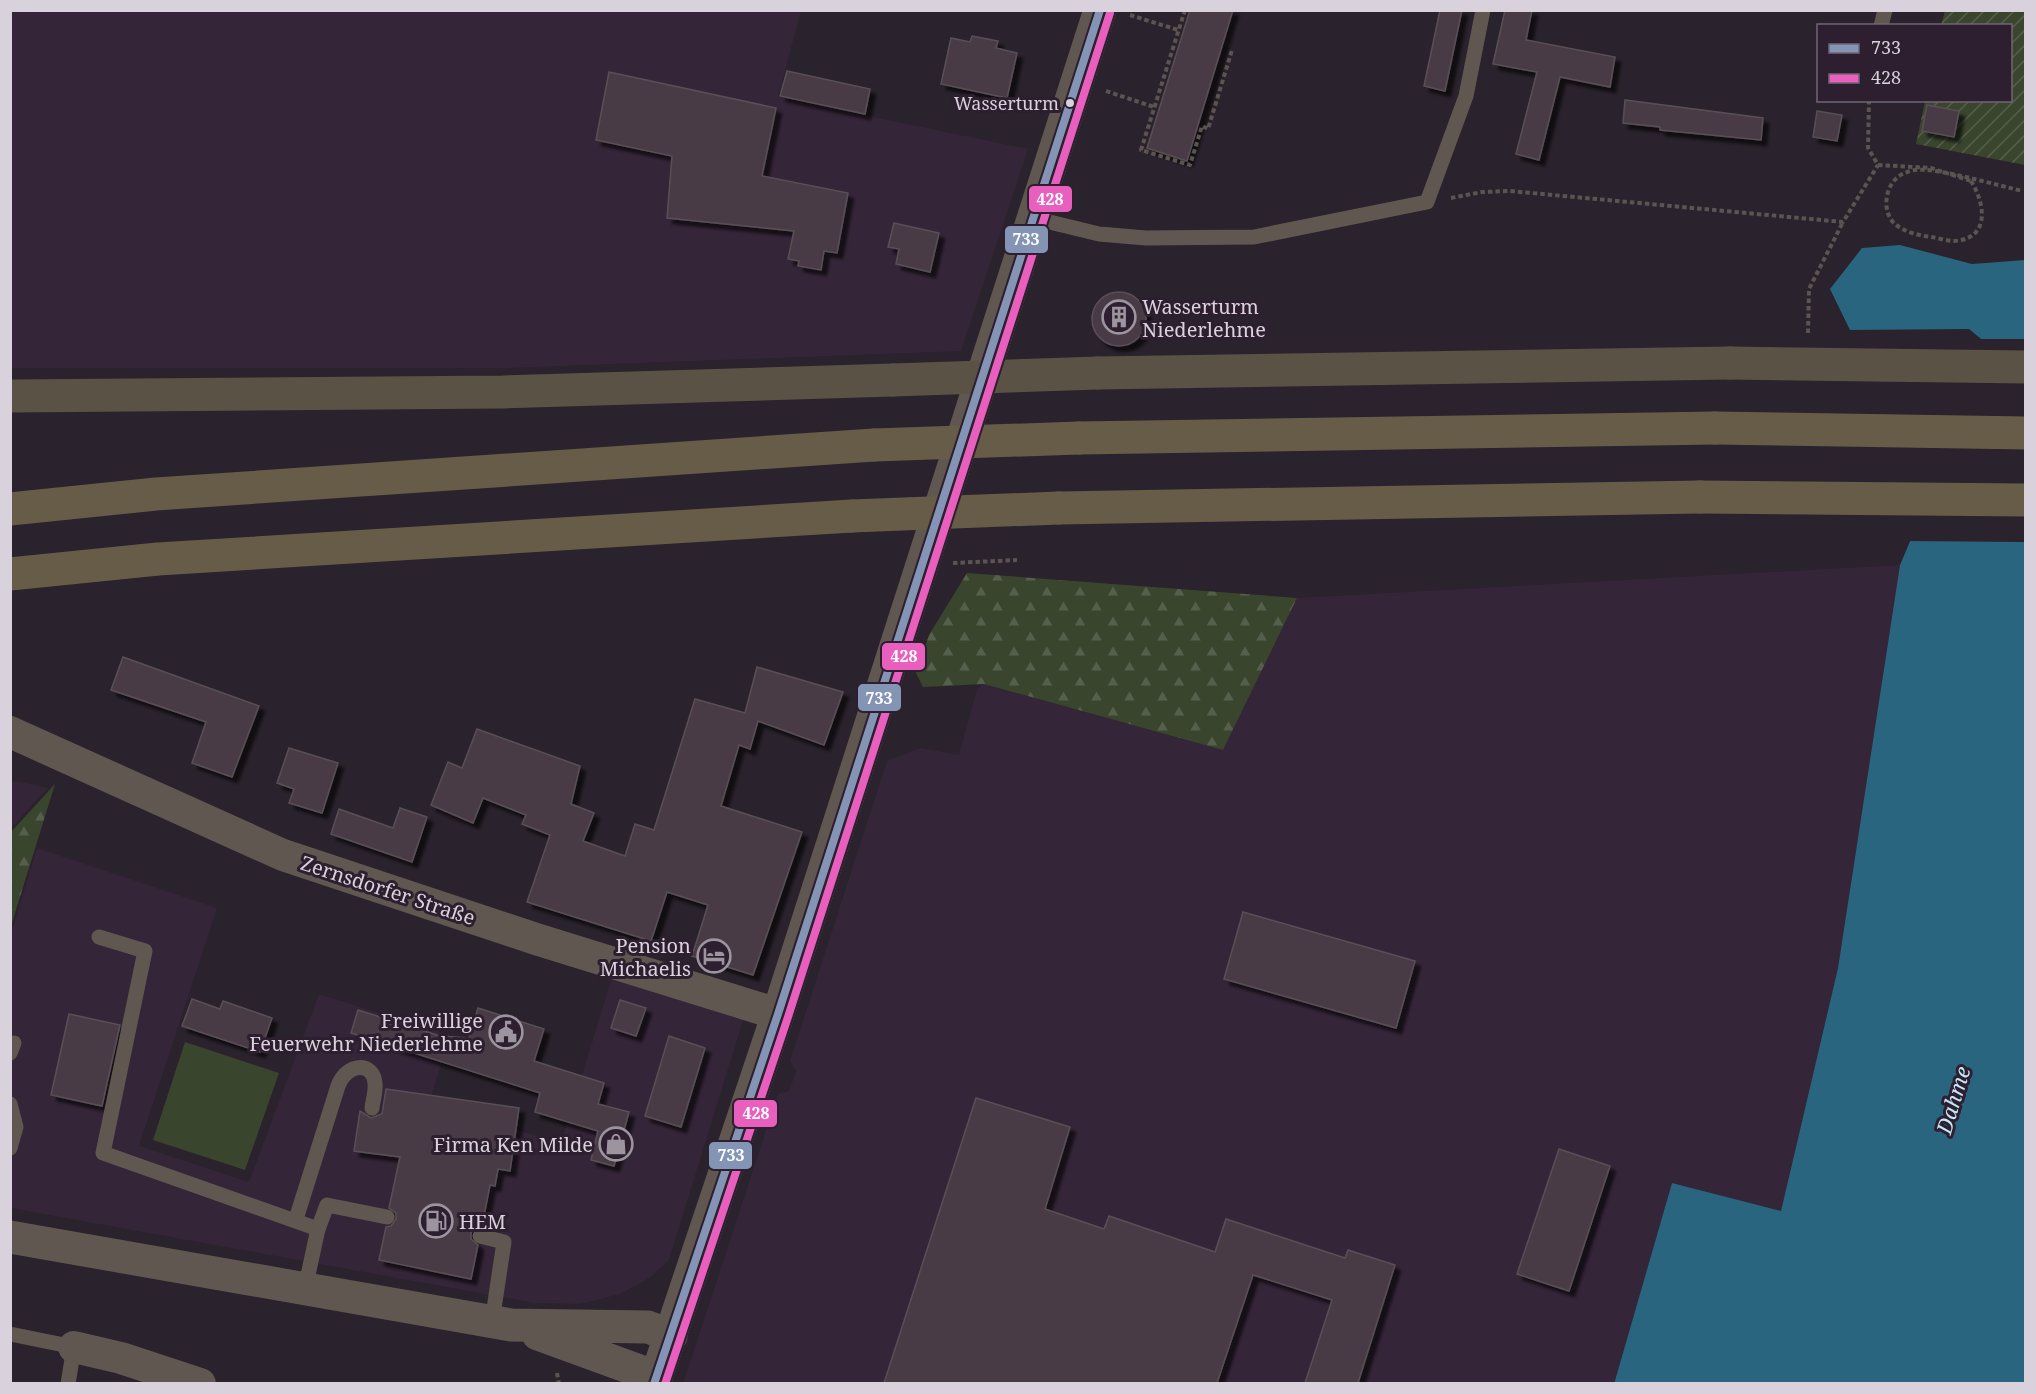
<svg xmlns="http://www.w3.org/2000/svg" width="2036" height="1394" font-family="'Noto Serif',serif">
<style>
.built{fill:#352538}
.grass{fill:#3a452e}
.forest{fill:url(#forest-firs)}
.garden{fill:url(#garden-furrows)}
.water{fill:#29657e}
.pier{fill:#2a222c}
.building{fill:#493b44;stroke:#595057;stroke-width:1.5;filter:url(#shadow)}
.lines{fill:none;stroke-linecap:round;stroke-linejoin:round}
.path{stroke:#5b5451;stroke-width:4;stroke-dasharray:4.5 3;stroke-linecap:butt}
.service{stroke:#605850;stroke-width:15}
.minor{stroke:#605850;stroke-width:32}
.tertiary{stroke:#605850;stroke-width:33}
.secondary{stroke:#5a5245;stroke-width:33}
.motorway{stroke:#675c48;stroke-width:33}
.path-bridge{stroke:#5b5451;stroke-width:4;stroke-dasharray:4.5 3;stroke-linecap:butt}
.secondary-bridge{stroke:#5a5245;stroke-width:33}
.motorway-bridge{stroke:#675c48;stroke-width:33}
.bus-1-casing{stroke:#2d1f2f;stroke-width:12}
.bus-2-casing{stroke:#2d1f2f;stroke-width:12}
.bus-1{stroke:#8394b5;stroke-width:8}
.bus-2{stroke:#e95fbd;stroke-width:8}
.bus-dot{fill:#d9d1db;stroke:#2d1f2f;stroke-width:2}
.labels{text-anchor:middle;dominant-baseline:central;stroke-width:6;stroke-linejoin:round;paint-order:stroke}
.bus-label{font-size:18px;fill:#d9d1db;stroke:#2d1f2f;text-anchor:end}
.poi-label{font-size:20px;fill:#d9d1db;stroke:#2d1f2f;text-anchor:end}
.street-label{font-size:20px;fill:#d9d1db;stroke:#2d1f2f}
.water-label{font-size:21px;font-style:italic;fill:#c5e8f8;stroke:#2d1f2f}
.line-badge{stroke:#2d1f2f;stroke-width:2}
.badge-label{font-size:16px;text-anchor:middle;font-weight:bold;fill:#fff}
</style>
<defs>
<pattern id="forest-firs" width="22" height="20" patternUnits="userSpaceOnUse" patternTransform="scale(1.5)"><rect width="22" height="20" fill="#3a452e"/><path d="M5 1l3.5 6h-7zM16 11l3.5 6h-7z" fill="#565f4c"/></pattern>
<pattern id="garden-furrows" width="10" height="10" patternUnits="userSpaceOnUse" patternTransform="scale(1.5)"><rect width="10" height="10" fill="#3a452e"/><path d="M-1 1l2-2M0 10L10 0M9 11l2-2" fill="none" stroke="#565f4c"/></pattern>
<filter id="shadow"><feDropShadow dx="5.5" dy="5.5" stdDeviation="1.5" flood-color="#0009"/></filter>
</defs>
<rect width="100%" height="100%" fill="#2a222c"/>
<g class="built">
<path d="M 10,11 L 801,11 L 778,97 L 1028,149 L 961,351 L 505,368 L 11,368 Z"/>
<path d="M 1900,565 L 1838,968 L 1781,1211 L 1672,1183 L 1614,1383 L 683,1384 L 778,1094 L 789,1091 L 796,1071 L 790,1061 L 887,761 L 920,748 L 959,755 L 977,689 L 984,684 L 1223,750 L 1297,598 Z"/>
<path d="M 11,780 L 48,788 L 11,828 L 10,780 Z"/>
<path d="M 37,848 L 217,908 L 139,1146 L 249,1182 L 319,994 L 450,1035 L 429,1104 L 561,1143 L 614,971 L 745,1014 L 669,1260 L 651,1277 L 620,1294 L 580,1304 L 535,1303 L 11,1208 L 10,937 Z"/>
</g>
<path class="grass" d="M 185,1042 L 279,1073 L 245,1170 L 153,1140 Z"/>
<g class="forest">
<path d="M 967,573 L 1297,598 L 1223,750 L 984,684 L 923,687 L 916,673 L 929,635 Z"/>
<path d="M 55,784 L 11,926 L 11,832 Z"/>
</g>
<path class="garden" d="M 1945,11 L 2025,11 L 2025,165 L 1916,144 L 1925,101 L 2010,100 L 2010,26 L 1941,25 Z"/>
<g class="water">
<path d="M 1900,245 L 1972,264 L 2025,260 L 2025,375 L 1969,329 L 1850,330 L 1830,289 L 1862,248 Z"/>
<path d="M 2025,390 L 2025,1383 L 1614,1384 L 1672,1183 L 1781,1211 L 1838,968 L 1900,565 L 1911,539 L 1999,538 Z"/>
</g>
<g class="pier">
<path d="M 1976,339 L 2025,339 L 2026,378 L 2024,378 Z"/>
<path d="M 2025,387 L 2025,542 L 1906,541 L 1910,536 L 1996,536 L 2023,389 Z"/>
</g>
<g class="building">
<path d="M 1190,10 L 1233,10 L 1187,161 L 1147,148 Z"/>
<path d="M 1440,10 L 1462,10 L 1445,91 L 1424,86 Z"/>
<path d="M 1505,10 L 1532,10 L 1526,40 L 1615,57 L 1610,87 L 1560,77 L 1539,160 L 1516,154 L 1537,72 L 1493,64 Z"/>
<path d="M 972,36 L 998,41 L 996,48 L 1017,53 L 1007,98 L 941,84 L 951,38 L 970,42 Z"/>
<path d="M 787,71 L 870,89 L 865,114 L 780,96 Z"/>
<path d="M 609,72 L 776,108 L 762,176 L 848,193 L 837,253 L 824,251 L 821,270 L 798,266 L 799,261 L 788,259 L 794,231 L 667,218 L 672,156 L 596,140 Z"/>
<path d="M 1625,100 L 1763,118 L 1761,140 L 1660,130 L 1660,127 L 1623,123 Z"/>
<path d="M 1927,105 L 1959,111 L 1954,137 L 1922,131 Z"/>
<path d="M 1817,111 L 1842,115 L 1837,141 L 1813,137 Z"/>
<path d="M 894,223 L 939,233 L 930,272 L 896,264 L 899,249 L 888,247 Z"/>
<circle cx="1119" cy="319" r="27"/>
<path d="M 123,657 L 259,706 L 232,777 L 192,763 L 206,722 L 111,690 Z"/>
<path d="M 757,667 L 843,692 L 824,745 L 758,721 L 750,749 L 739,745 L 721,806 L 802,832 L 753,975 L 692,956 L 708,905 L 667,892 L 651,941 L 527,902 L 550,835 L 522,824 L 526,815 L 483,798 L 473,823 L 431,805 L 448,762 L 462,768 L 477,729 L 580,766 L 571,804 L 594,813 L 583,841 L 625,856 L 635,824 L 654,830 L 695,699 L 745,713 Z"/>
<path d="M 289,748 L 338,763 L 322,813 L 289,803 L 294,789 L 277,783 Z"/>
<path d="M 400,808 L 427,817 L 412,862 L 331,834 L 339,809 L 393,828 Z"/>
<path d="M 1243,912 L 1415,961 L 1396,1028 L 1224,979 Z"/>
<path d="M 192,999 L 220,1009 L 223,1001 L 272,1018 L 260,1052 L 182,1026 Z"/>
<path d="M 620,1000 L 646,1008 L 636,1036 L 611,1028 Z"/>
<path d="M 478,1008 L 544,1029 L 534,1061 L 604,1083 L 598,1104 L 629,1112 L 614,1166 L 591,1160 L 598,1131 L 535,1112 L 540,1093 L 351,1033 L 358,1010 L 440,1036 L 469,1038 Z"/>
<path d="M 69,1014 L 120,1025 L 102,1106 L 51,1095 Z"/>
<path d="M 669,1036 L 705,1048 L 681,1127 L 645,1116 Z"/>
<path d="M 386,1089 L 519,1108 L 510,1171 L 498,1169 L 495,1186 L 490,1185 L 482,1226 L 473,1229 L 471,1233 L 471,1239 L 478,1245 L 471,1279 L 379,1260 L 386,1227 L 391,1226 L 396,1219 L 396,1213 L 389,1208 L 400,1157 L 354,1151 L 360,1111 L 371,1118 L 382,1114 Z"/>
<path d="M 976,1098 L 1070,1127 L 1045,1209 L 1104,1229 L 1109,1216 L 1215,1252 L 1226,1219 L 1345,1258 L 1348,1250 L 1395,1265 L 1358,1383 L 1305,1383 L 1332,1300 L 1253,1275 L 1217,1383 L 884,1383 Z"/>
<path d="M 1559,1149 L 1610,1166 L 1569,1291 L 1517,1274 Z"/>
</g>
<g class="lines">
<g class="path">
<path d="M 1185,10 L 1141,150 L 1190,165 L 1202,126 L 1208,129 L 1232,50"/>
<path d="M 1130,15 L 1178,30"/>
<path d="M 1106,91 L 1154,107"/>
<path d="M 1869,100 L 1868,148 L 1878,165"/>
<path d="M 1878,165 L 1931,168 L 1971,181"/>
<path d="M 1451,198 L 1482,192 L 1510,191 L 1843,222 L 1878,165"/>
<path d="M 1808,333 L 1809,289 L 1843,222"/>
<path d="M 953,563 L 1017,560"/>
<path d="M 557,1373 L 559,1384"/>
</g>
<g class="service">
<path d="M 1881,26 L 1885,10"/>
<path d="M 1033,218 L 1099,234 L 1146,238 L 1254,237 L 1427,202 L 1466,96 L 1483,10"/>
<path d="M 99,937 L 145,951 L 103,1153 L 318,1229"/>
<path d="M 10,1053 L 14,1043"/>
<path d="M 10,1104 L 16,1127 L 10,1148"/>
<path d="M 296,1219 L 338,1086 C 346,1063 373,1061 375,1083 C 376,1091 373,1100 372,1108"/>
<path d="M 480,1236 L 504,1242 L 492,1322"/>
<path d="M 305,1289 L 318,1229 L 327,1205 L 387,1217"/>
<path d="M 10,1334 L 74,1347 L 68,1384"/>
</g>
<g class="minor">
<path d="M 10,732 L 283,855 L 536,939 L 778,1014"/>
<path d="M 74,1347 L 121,1358 L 200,1384"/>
</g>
<g class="tertiary">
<path d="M 10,1237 L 511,1325 L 648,1327 L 671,1336"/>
<path d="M 538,1334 L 656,1377"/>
<path d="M 654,1384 L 778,1014 L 1100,10"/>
</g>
<g class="secondary">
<path d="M 1098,373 L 1730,363"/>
<path d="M 10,396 L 503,392 L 893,380"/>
</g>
<g class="motorway">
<path d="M 1079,438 L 1715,428"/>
<path d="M 1059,508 L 1700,497"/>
<path d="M 10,509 L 156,494 L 874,445"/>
<path d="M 10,574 L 158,559 L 852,516"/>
</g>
<path class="path-bridge" d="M 1971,181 C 1985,203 1991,239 1954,241 C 1947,241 1938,238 1931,237 C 1917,235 1903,232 1893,222 C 1886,214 1885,202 1888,192 C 1892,179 1902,172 1915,170 C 1936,167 1999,186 2023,191"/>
<g class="secondary-bridge">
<path d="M 1730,363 L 2026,367"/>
<path d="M 893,380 L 1098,373"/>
</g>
<g class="motorway-bridge">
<path d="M 1715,428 L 2026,433"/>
<path d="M 874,445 L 1079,438"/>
<path d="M 1700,497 L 2026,500"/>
<path d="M 852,516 L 1059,508"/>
</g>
<defs>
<path id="bus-1" d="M 654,1384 L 778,1014 L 1100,10"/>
<path id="bus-2" d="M 665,1384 L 788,1017 L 1110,13"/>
</defs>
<use href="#bus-1" class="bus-1-casing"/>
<use href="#bus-2" class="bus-2-casing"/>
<use href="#bus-1" class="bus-1"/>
<use href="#bus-2" class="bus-2"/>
</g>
<defs>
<symbol id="building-ring" viewBox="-11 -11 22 22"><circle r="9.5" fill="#2d1f2f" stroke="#9c949e" stroke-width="1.5"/><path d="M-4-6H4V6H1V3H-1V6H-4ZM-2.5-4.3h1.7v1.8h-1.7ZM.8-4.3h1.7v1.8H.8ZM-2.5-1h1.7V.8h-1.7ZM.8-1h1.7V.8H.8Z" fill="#9c949e"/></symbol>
<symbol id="hotel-ring" viewBox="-11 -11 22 22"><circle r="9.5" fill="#2d1f2f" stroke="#9c949e" stroke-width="1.5"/><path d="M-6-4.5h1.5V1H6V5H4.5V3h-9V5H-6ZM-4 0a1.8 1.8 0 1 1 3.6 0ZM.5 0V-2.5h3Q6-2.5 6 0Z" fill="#9c949e"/></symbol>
<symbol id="civic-ring" viewBox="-11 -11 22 22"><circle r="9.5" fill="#2d1f2f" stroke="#9c949e" stroke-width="1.5"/><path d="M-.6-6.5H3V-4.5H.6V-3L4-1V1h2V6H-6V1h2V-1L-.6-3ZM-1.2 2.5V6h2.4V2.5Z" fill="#9c949e"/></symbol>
<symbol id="shop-ring" viewBox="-11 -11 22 22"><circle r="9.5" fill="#2d1f2f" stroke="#9c949e" stroke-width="1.5"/><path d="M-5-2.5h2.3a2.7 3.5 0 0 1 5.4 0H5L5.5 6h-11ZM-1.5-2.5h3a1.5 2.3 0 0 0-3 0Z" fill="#9c949e"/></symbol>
<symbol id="fuel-ring" viewBox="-11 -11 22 22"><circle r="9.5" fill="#2d1f2f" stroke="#9c949e" stroke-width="1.5"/><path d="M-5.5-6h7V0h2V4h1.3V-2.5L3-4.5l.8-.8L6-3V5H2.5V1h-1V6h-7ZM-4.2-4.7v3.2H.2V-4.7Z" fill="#9c949e"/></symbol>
</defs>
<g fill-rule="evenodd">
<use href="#building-ring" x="1100" y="298" width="38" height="38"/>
<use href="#hotel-ring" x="695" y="937" width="38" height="38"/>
<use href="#civic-ring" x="487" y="1013" width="38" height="38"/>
<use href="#shop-ring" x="597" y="1125" width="38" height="38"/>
<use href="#fuel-ring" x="417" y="1202" width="38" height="38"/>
</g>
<circle class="bus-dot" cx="1070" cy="103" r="5"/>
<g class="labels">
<g class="bus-label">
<text x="1059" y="103">Wasserturm</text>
</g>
<g class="poi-label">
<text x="1142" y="306" text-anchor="start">Wasserturm<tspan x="1142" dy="23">Niederlehme</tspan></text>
<text x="691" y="945">Pension<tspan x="691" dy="23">Michaelis</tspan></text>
<text x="483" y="1020">Freiwillige<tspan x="483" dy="23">Feuerwehr Niederlehme</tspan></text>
<text x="593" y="1144">Firma Ken Milde</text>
<text x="459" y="1221" text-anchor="start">HEM</text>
</g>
<g class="street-label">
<text transform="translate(388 890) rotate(18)">Zernsdorfer Straße</text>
</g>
<g class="water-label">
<text transform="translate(1953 1100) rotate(-73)">Dahme</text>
</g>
</g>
<g class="line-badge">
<rect x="1028" y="185" width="45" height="28" rx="6" fill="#e95fbd"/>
<rect x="1004" y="225" width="45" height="29" rx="6" fill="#8394b5"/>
<rect x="881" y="642" width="45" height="29" rx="6" fill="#e95fbd"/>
<rect x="857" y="683" width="45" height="29" rx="6" fill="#8394b5"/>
<rect x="733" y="1099" width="45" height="29" rx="6" fill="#e95fbd"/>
<rect x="708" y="1141" width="45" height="29" rx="6" fill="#8394b5"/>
</g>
<g class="badge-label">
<text x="1050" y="205">428</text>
<text x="1026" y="245">733</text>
<text x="904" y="662">428</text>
<text x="879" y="704">733</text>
<text x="756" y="1119">428</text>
<text x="731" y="1161">733</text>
</g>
<rect width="2036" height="1394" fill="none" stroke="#d9d1db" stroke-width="24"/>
<rect x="1817" y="24" width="195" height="78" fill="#2d1f2f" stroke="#726674" stroke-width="1.5"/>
<rect x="1829" y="44" width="30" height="9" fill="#8394b5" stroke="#726674" stroke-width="1.5"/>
<text x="1871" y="54" font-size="18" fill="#d9d1db">733</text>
<rect x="1829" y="74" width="30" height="9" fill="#e95fbd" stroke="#726674" stroke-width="1.5"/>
<text x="1871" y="84" font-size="18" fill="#d9d1db">428</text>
</svg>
